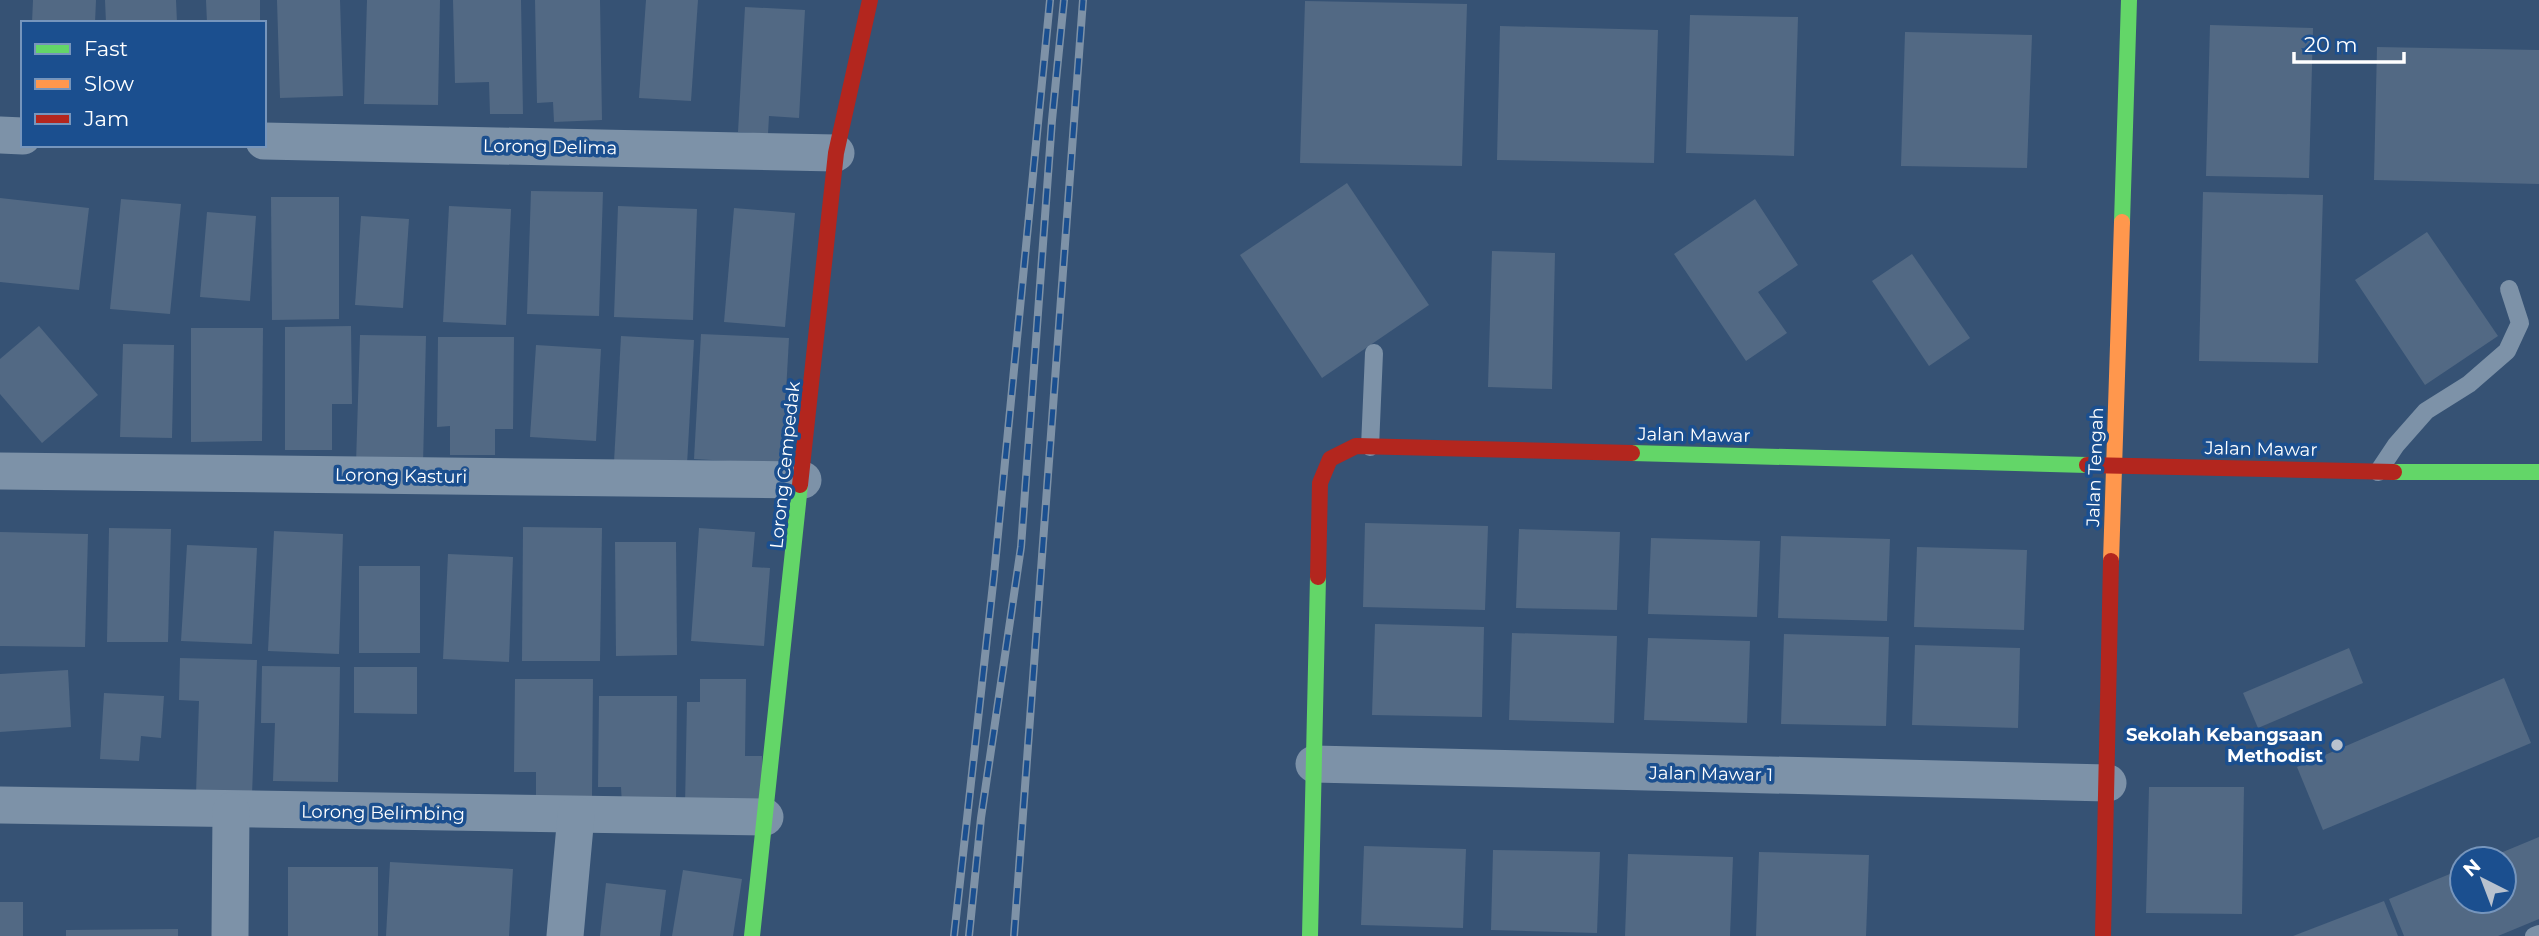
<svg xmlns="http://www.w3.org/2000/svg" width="2539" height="936" font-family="Montserrat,sans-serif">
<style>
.building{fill:#526984}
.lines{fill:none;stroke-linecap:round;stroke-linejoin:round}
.lane{stroke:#7d92a8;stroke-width:18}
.street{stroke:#7d92a8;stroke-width:37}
.fast{stroke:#63d668;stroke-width:16}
.slow{stroke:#ff974d;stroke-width:16}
.jam{stroke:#b3261e;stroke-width:16}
.rail-casing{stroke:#7e92a7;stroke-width:8}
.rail{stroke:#1b4f8f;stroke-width:5;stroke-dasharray:16;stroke-linecap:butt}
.poi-dot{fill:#b9c2ce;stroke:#1b4f8f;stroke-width:2.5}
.labels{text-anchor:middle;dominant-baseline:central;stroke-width:7;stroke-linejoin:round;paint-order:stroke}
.street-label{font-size:18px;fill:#fff;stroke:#1b4f8f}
.poi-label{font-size:18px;font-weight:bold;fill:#fff;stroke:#1b4f8f;text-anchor:end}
</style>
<rect width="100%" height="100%" fill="#365274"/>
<g class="building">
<path d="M 33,0 L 96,0 L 95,23 L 32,23 Z"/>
<path d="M 105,0 L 176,0 L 177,23 L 106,23 Z"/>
<path d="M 206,0 L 260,0 L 260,23 L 207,23 Z"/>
<path d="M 277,0 L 340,0 L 343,96 L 280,98 Z"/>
<path d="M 367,0 L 440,0 L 438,105 L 364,104 Z"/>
<path d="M 453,0 L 521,0 L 523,114 L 490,114 L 489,82 L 455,83 Z"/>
<path d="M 535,0 L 600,0 L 602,120 L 554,122 L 553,102 L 537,103 Z"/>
<path d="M 646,0 L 698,0 L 691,101 L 639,98 Z"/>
<path d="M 1305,1 L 1467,4 L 1462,166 L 1300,163 Z"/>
<path d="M 745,7 L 805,10 L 799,118 L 769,116 L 768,134 L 738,132 Z"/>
<path d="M 1690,15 L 1798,17 L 1794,156 L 1686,153 Z"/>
<path d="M 2210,25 L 2313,28 L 2309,178 L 2206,176 Z"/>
<path d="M 1500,26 L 1658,30 L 1654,163 L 1497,160 Z"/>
<path d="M 1905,32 L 2032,35 L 2027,168 L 1901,166 Z"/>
<path d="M 2377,47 L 2539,50 L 2539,184 L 2374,180 Z"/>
<path d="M 1347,183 L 1429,305 L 1322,378 L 1240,255 Z"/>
<path d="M 531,191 L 603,192 L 599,316 L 527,314 Z"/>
<path d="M 2203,192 L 2323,195 L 2318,363 L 2199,361 Z"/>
<path d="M 271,197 L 339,197 L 339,319 L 272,320 Z"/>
<path d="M 0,198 L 89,208 L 79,290 L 0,282 Z"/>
<path d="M 121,199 L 181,204 L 170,314 L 110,309 Z"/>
<path d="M 1755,199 L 1798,265 L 1758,292 L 1787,333 L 1746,361 L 1674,254 Z"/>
<path d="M 449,206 L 511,209 L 506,325 L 443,322 Z"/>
<path d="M 618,206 L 697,209 L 693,320 L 614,317 Z"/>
<path d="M 734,208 L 795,213 L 785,327 L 724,322 Z"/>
<path d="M 207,212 L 256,216 L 250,301 L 200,297 Z"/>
<path d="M 361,216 L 409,219 L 403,308 L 355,305 Z"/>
<path d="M 2427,232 L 2498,336 L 2425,385 L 2355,280 Z"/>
<path d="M 1492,251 L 1555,253 L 1552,389 L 1488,387 Z"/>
<path d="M 1912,254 L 1970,338 L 1929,366 L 1872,281 Z"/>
<path d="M 39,326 L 98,395 L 42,443 L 0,394 L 0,359 Z"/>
<path d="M 351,326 L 352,404 L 332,404 L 332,450 L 285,450 L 285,327 Z"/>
<path d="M 191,328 L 263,328 L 262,441 L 191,442 Z"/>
<path d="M 701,334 L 789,338 L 782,464 L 694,459 Z"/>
<path d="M 360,335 L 426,336 L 423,465 L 356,464 Z"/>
<path d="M 621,336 L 694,340 L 687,465 L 614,462 Z"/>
<path d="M 438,337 L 514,337 L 513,429 L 495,429 L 495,455 L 450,455 L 450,426 L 437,427 Z"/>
<path d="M 123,344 L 174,345 L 172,438 L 120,437 Z"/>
<path d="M 536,345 L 601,349 L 596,441 L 530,437 Z"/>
<path d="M 1365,523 L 1488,526 L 1485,610 L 1363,607 Z"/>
<path d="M 523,527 L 602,528 L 600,661 L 522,661 Z"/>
<path d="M 109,528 L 171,529 L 168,642 L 107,642 Z"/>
<path d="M 699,528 L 755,532 L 752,567 L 770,568 L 764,646 L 691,641 Z"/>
<path d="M 1519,529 L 1620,532 L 1617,610 L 1516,608 Z"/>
<path d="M 274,531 L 343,534 L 339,654 L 268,651 Z"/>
<path d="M 0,532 L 88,534 L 85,647 L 0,646 Z"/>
<path d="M 1781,536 L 1890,539 L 1887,621 L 1778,618 Z"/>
<path d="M 1651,538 L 1760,541 L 1757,617 L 1648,614 Z"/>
<path d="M 615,542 L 676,542 L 677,655 L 616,656 Z"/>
<path d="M 187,545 L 257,548 L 252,644 L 181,641 Z"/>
<path d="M 1917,547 L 2027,550 L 2024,630 L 1914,627 Z"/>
<path d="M 448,554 L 513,557 L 509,662 L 443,659 Z"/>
<rect x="359" y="566" width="61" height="87"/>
<path d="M 1375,624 L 1484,627 L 1482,717 L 1372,715 Z"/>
<path d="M 1512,633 L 1617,636 L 1614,723 L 1509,720 Z"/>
<path d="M 1784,634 L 1889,637 L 1886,726 L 1781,724 Z"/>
<path d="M 1648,638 L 1750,641 L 1747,723 L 1644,720 Z"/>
<path d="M 1915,645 L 2020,648 L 2018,728 L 1912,725 Z"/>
<path d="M 2349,648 L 2363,683 L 2258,728 L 2243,693 Z"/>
<path d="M 180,658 L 257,660 L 252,795 L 196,794 L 199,701 L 179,700 Z"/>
<path d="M 262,666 L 340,667 L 338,782 L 273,781 L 275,723 L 261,723 Z"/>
<path d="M 354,667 L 417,667 L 417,714 L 354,713 Z"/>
<path d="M 68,670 L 71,727 L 0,732 L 0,674 Z"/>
<path d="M 2504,678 L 2531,743 L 2323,830 L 2297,767 Z"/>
<path d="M 515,679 L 593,679 L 592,798 L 536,798 L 536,772 L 514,772 Z"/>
<path d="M 700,679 L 746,679 L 745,756 L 762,756 L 762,807 L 685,806 L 687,702 L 700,702 Z"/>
<path d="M 104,693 L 164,696 L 161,738 L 141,736 L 139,761 L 100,759 Z"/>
<path d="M 599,696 L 677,696 L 676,806 L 622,805 L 621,787 L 598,787 Z"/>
<path d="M 2149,787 L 2244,787 L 2242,914 L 2146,913 Z"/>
<path d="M 2539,837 L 2539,919 L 2498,936 L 2404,936 L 2389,899 L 2462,869 L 2462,901 L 2504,901 L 2504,859 L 2486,859 Z"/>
<path d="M 1364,846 L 1466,849 L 1463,928 L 1361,925 Z"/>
<path d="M 1493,850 L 1600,852 L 1597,933 L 1491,930 Z"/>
<path d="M 1759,852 L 1869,855 L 1866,936 L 1756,936 Z"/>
<path d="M 1628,854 L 1733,857 L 1730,936 L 1625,936 Z"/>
<path d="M 390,862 L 513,869 L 509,936 L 386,936 Z"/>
<rect x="288" y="867" width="90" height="69"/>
<path d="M 683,870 L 742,879 L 733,936 L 672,936 Z"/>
<path d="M 606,883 L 666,890 L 660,936 L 600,936 Z"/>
<path d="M 2384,901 L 2398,936 L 2293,936 Z"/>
<rect x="0" y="902" width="23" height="34"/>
<path d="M 178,929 L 178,936 L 66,936 L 66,930 Z"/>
</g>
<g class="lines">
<g class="lane">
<path d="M 1370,447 L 1374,353"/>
<path d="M 2378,472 L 2396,445 L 2426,411 L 2469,384 L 2507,351 L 2520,323 L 2509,289"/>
<path d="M 2534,936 L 2539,934"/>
</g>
<g class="street">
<path d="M 0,135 L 23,136"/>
<path d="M 264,141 L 836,153"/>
<path d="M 0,471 L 803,480"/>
<path d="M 1314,764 L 2108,783"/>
<path d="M 0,805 L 765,817"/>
<path d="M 230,936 L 231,811"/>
<path d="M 565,936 L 576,815"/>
</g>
<g class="fast">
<path d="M 2122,222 L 2129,0"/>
<path d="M 1632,453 L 2087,465"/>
<path d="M 2394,472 L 2539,472"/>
<path d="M 752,936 L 800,485"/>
<path d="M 1310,936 L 1318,577"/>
</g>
<path class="slow" d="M 2111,561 L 2122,222"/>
<g class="jam">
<path d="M 2087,465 L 2394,472"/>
<path d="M 800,485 L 836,153 L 870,0"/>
<path d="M 1318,577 L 1320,483 L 1330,459 L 1356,446 L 1632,453"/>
<path d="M 2103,936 L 2111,561"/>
</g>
<defs>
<g id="rail">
<path d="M 954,936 L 994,575 L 1050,0"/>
<path d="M 969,936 L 981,818 L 1021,547 L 1052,120 L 1064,0"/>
<path d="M 1014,936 L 1083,0"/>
</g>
</defs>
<use href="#rail" class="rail-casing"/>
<use href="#rail" class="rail"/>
</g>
<circle class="poi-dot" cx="2337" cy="745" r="7"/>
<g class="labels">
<g class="street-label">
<text transform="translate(550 147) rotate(1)">Lorong Delima</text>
<text transform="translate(1694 435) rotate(1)">Jalan Mawar</text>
<text transform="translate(2261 449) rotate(1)">Jalan Mawar</text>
<text transform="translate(785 465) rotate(-84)">Lorong Cempedak</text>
<text transform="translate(2095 467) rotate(-88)">Jalan Tengah</text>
<text transform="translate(401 476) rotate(1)">Lorong Kasturi</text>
<text transform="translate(1711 774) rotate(1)">Jalan Mawar 1</text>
<text transform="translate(383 813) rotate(1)">Lorong Belimbing</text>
</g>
<g class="poi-label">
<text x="2323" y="735">Sekolah Kebangsaan<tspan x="2323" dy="21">Methodist</tspan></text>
</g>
</g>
<rect x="21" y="21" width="245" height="126" fill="#1b4f8f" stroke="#7695bc" stroke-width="2"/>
<rect x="35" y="44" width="35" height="10" fill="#63d668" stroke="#7695bc" stroke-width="2"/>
<text x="84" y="56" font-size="21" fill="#ffffff">Fast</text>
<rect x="35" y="79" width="35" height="10" fill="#ff974d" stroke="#7695bc" stroke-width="2"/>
<text x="84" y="91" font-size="21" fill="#ffffff">Slow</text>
<rect x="35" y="114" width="35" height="10" fill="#b3261e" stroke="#7695bc" stroke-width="2"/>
<text x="84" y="126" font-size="21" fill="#ffffff">Jam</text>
<g transform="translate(2483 880) rotate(318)"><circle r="33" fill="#1b4f8f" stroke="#7695bc" stroke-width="2"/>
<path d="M0-5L12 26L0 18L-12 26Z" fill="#b9c2ce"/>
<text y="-10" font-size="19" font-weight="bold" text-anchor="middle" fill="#ffffff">N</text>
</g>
<path d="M2294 52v10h110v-10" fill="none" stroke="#ffffff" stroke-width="3.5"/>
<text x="2304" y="52" font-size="21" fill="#ffffff" stroke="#1b4f8f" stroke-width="5" paint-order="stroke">20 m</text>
</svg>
